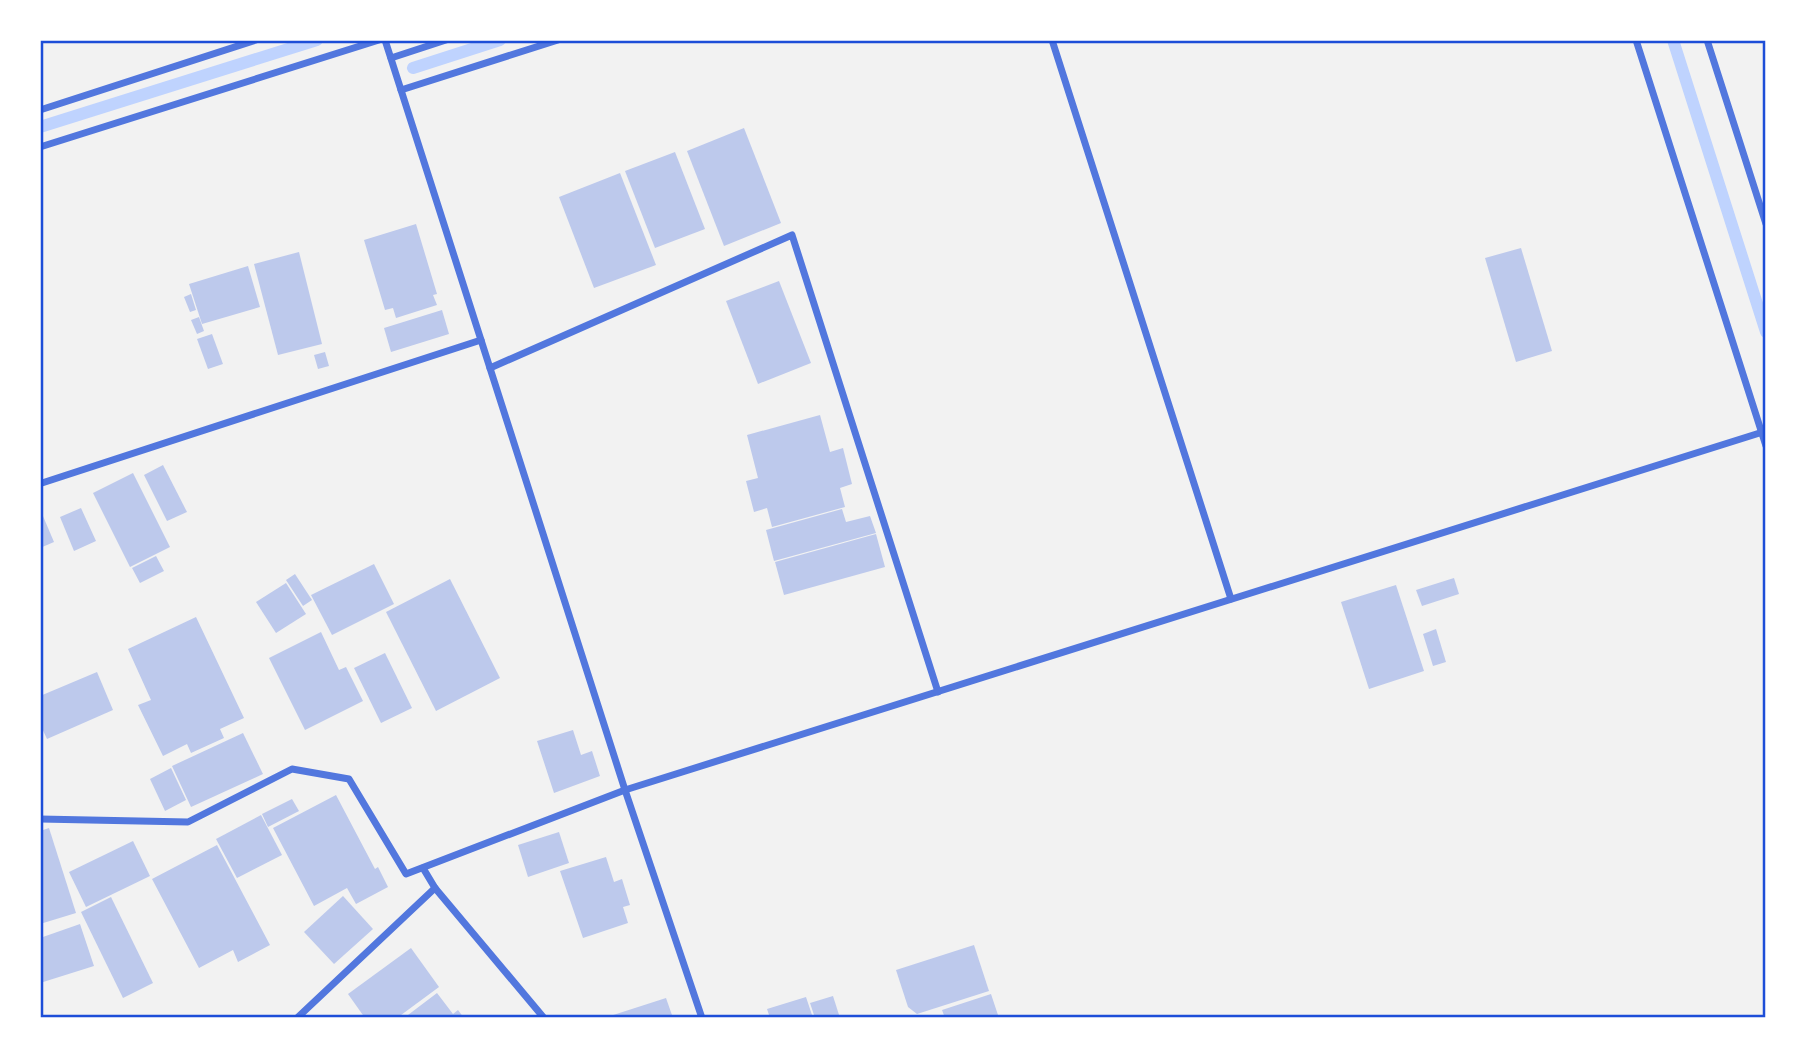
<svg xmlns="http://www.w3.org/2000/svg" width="1806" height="1058" font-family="Signika,sans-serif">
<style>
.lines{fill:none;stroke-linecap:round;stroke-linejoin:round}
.stream{stroke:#bfd3fe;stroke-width:12}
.building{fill:#bdc9ec}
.minor{stroke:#5277de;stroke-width:7}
.neatline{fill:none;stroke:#1d4ed8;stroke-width:2.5}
</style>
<rect width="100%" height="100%" fill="#f2f2f2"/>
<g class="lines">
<g class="stream">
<path d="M 1673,40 L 1766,332"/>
<path d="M 413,68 L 500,40"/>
<path d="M 40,127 L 317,40"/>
</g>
</g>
<g class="building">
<path d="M 744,128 L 781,223 L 724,246 L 687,151 Z"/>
<path d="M 675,152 L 705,229 L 655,248 L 625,171 Z"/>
<path d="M 620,173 L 656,265 L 594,288 L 559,197 Z"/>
<path d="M 416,224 L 437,294 L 433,295 L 437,305 L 396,318 L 393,308 L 385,310 L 364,240 Z"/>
<path d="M 1521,248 L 1552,351 L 1516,362 L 1485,258 Z"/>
<path d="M 299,252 L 322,344 L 278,355 L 254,264 Z"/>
<path d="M 248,266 L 260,307 L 202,324 L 189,284 Z"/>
<path d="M 779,281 L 811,363 L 758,384 L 726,301 Z"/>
<path d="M 191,294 L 196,310 L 190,312 L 184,297 Z"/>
<path d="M 442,310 L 449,334 L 391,352 L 384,328 Z"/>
<path d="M 199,317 L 204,331 L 197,334 L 191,320 Z"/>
<path d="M 212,334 L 223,364 L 208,369 L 197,339 Z"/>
<path d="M 325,352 L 329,366 L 318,369 L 314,355 Z"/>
<path d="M 820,415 L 830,452 L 843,448 L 852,484 L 840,488 L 845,507 L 772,527 L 767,508 L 754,512 L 746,481 L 758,478 L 747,435 Z"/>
<path d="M 163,465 L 187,512 L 167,521 L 144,475 Z"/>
<path d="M 133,473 L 170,547 L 130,567 L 93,493 Z"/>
<path d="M 81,508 L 96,541 L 74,551 L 60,517 Z"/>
<path d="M 40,509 L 54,542 L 40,548 Z"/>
<path d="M 842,509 L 846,522 L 870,516 L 876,533 L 774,561 L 766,530 Z"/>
<path d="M 876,534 L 885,567 L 784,595 L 775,562 Z"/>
<path d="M 156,556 L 164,571 L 140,583 L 132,568 Z"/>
<path d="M 374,564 L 394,604 L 332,635 L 311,595 Z"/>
<path d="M 295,574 L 312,600 L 303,606 L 286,580 Z"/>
<path d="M 1454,578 L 1459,594 L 1422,606 L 1416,590 Z"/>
<path d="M 450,579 L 500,678 L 436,711 L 386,612 Z"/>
<path d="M 286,583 L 306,614 L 276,633 L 256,602 Z"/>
<path d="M 1396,585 L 1424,671 L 1369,689 L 1341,602 Z"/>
<path d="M 196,617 L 244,718 L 220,729 L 224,738 L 191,753 L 187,744 L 163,756 L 138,705 L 151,700 L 128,649 Z"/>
<path d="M 1436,629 L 1446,662 L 1433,666 L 1423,634 Z"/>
<path d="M 321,632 L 339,670 L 346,667 L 363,701 L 305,730 L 269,658 Z"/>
<path d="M 385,653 L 412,708 L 381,723 L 354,668 Z"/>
<path d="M 97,672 L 113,710 L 47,739 L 40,724 L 40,696 Z"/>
<path d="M 573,730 L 581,755 L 592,751 L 600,776 L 554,793 L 537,741 Z"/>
<path d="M 243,733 L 263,774 L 191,807 L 172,766 Z"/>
<path d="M 171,768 L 186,800 L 165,811 L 150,779 Z"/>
<path d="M 336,795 L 375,869 L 378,867 L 388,887 L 356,904 L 347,888 L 314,906 L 273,828 Z"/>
<path d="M 292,799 L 299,811 L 268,827 L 262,814 Z"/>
<path d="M 261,815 L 282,855 L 237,878 L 216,839 Z"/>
<path d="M 49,828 L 76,913 L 40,924 L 40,831 Z"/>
<path d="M 559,832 L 569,863 L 528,877 L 518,845 Z"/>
<path d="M 133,841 L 150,876 L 86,907 L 69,872 Z"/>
<path d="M 217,845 L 270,945 L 238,962 L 233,950 L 199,968 L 152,879 Z"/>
<path d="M 606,857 L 614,882 L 622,879 L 630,905 L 623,907 L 628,923 L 583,938 L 560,871 Z"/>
<path d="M 343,896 L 373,929 L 334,964 L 304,932 Z"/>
<path d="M 111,897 L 153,983 L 123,998 L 81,912 Z"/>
<path d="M 80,924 L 94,966 L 40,983 L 40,938 Z"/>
<path d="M 974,945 L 989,991 L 917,1014 L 908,1007 L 896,970 Z"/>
<path d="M 411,948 L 439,987 L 397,1018 L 365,1018 L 348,994 Z"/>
<path d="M 437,993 L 453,1014 L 458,1010 L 464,1018 L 404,1018 Z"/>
<path d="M 991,994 L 999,1018 L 945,1018 L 942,1010 Z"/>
<path d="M 833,996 L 840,1018 L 815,1018 L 810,1003 Z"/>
<path d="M 806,997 L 813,1018 L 770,1018 L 767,1009 Z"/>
<path d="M 666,998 L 673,1018 L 607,1018 L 607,1017 Z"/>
</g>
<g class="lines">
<g class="minor">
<path d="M 385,40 L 625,790 L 702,1018"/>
<path d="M 1052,40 L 1231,599"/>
<path d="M 1636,40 L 1766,446"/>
<path d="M 1707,40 L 1766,224"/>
<path d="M 391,58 L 446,40"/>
<path d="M 401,90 L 558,40"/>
<path d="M 40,110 L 256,40"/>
<path d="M 40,147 L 379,40"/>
<path d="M 490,368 L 792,235 L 938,692"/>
<path d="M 42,483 L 481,340"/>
<path d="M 40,819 L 188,822 L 292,769 L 349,779 L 406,874 L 625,790 L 1766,431"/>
<path d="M 423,868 L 435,888 L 544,1018"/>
<path d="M 297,1018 L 435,888"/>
</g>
</g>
<rect width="1806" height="1058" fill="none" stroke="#ffffff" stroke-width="84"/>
<rect x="42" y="42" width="1722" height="974" class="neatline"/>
</svg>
